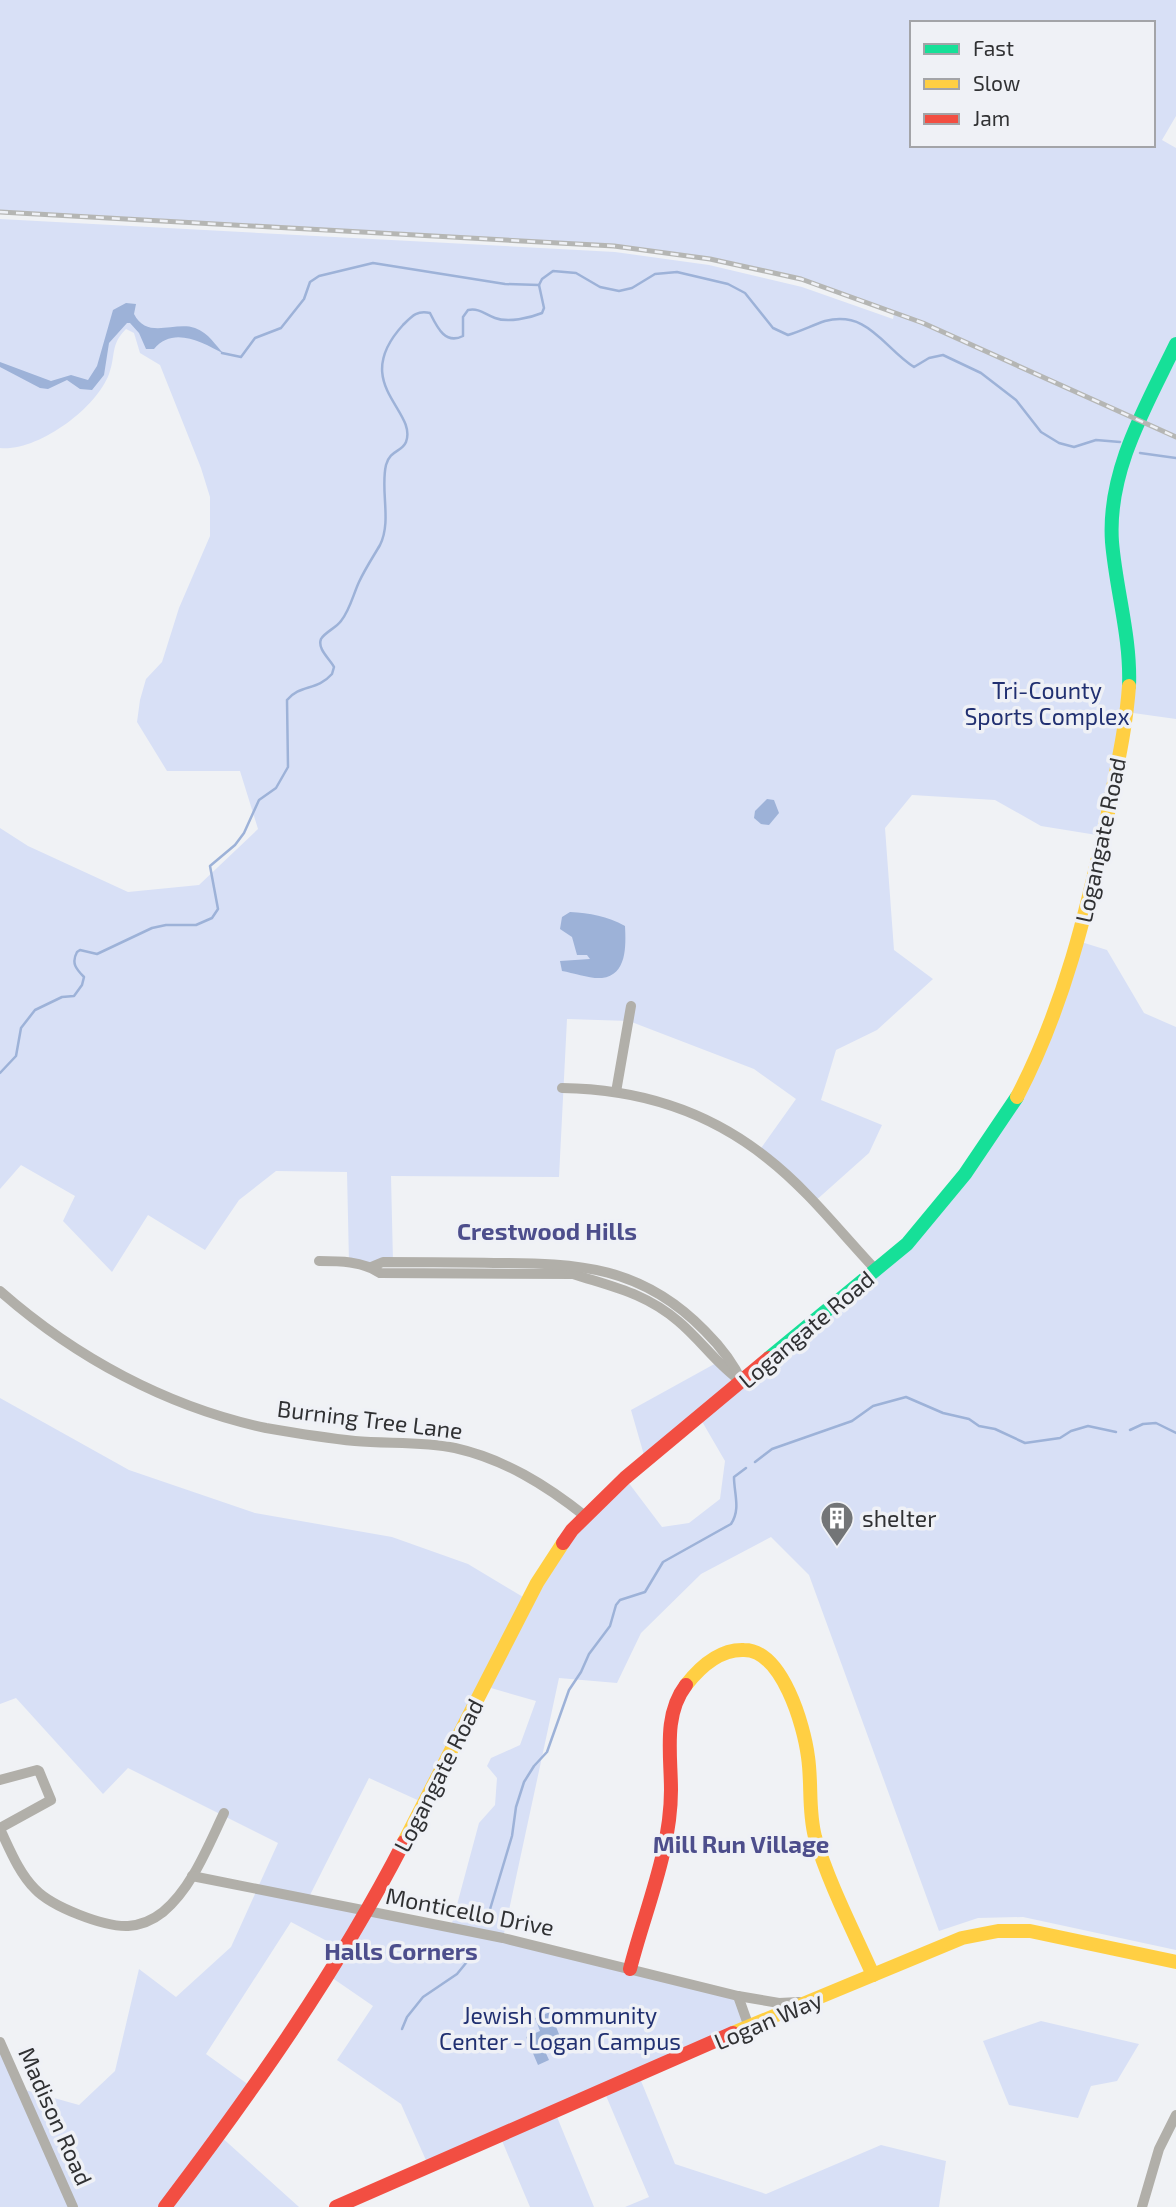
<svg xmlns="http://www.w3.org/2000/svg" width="1176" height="2207" font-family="'Exo 2',sans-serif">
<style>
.green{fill:#d8e0f6;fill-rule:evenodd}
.water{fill:#9db2d8}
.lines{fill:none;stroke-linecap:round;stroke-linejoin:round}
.stream{stroke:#9db2d8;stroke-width:2.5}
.street{stroke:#b1afa9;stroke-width:10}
.fast{stroke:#16e098;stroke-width:14}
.slow{stroke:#ffcf43;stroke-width:14}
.jam{stroke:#f24e42;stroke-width:14}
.rail-casing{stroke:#b5b6b4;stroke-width:5}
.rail{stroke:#eff1f6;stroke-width:2.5;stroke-dasharray:8;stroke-linecap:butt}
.labels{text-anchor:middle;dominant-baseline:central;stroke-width:7;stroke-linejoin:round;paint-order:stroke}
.park-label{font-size:23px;fill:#213071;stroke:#eff1f6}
.street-label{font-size:23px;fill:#303133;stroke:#eff1f6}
.poi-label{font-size:23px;fill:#303133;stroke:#eff1f6;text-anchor:start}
.neighbourhood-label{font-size:24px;font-weight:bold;fill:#4d4e8c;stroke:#eff1f6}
</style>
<rect width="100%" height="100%" fill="#f0f2f5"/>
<g class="green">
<path d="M 0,0 L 1176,0 L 1176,116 L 1162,140 L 1176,148 L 1176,719 L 1126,712 L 1103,836 L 1041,826 L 995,800 L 912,795 L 885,828 L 894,950 L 933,979 L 877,1030 L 836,1050 L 821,1100 L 882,1125 L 869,1153 L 813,1203 L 759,1151 L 796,1099 L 754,1069 L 629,1021 L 567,1019 L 559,1177 L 391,1176 L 393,1262 L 349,1263 L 347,1172 L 276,1171 L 239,1200 L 205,1250 L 148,1215 L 112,1272 L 63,1221 L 75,1196 L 21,1165 L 0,1189 L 0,828 L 28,846 L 128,892 L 199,885 L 258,829 L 240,771 L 167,771 L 137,722 L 140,700 L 146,679 L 162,662 L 179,608 L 210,536 L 210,497 L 201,468 L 160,365 L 140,353 L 134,333 L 126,329 C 110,345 116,355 109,374 C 96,409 37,452 0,448 L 0,219 L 615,252 L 709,265 L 802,287 L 893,319 L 894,313 L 801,279 L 710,259 L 614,246 L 0,212 ZM 912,23 L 1153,23 L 1153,145 L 912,145 Z"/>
<path d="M 1078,941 L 1107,950 L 1144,1013 L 1176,1027 L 1176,1950 L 1023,1917 L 978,1918 L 939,1931 L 809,1575 L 771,1537 L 701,1574 L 641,1633 L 617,1683 L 559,1678 L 503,1938 L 738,1996 L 749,2027 L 639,2076 L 675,2164 L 766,2194 L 881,2145 L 946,2161 L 939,2207 L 625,2207 L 649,2197 L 604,2091 L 555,2112 L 594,2207 L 530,2207 L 500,2136 L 429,2167 L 401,2104 L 337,2060 L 373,2006 L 328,1975 L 344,1950 L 291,1922 L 206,2054 L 253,2088 L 219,2135 L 299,2207 L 0,2207 L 0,2043 L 22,2089 L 79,2105 L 115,2071 L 139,1969 L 176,1997 L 231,1947 L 278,1843 L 128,1768 L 103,1794 L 16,1698 L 0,1704 L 0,1398 L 129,1470 L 255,1513 L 392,1537 L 468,1564 L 528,1600 L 545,1569 L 625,1478 L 662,1527 L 689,1523 L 720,1499 L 725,1461 L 700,1418 L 646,1462 L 631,1410 L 718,1362 L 742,1382 L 907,1244 L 1017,1099 ZM 484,1686 L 536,1701 L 520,1745 L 491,1758 L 487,1766 L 497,1778 L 495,1805 L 479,1823 L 451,1927 L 308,1899 L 369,1778 L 424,1803 Z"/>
<path d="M 1041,2021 L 1139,2044 L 1117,2081 L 1091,2086 L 1078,2118 L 1009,2105 L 983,2041 Z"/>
</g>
<g class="water">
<path d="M 126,303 L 136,304 L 134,314 C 147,340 174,321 195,328 C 209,333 215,345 224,354 C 202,342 173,326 154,349 L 146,349 L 139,333 L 130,323 L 127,323 L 109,343 L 104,375 L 92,390 L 80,389 L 67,380 L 48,389 L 40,388 L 0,367 L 0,362 L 51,381 L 71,375 L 88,380 L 97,366 L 113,310 Z"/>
<path d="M 767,799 L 774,800 L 779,813 L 769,825 L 761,824 L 754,818 L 755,811 Z"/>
<path d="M 570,912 C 590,913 607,916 625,926 C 626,946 627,975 602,978 C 590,979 574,973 562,971 L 560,961 L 590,959 L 587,955 L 577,955 L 572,937 L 560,929 L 562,917 Z"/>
<path d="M 550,2012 L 561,2039 L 543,2047 L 549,2060 L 538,2065 L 526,2037 L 540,2031 L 535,2018 Z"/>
</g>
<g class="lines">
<g class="stream">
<path d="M 222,353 L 241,357 L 255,338 L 281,328 L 304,299 L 310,282 L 319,276 L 373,263 L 505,284 L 539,285"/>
<path d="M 1140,453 L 1176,458"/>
<path d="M 0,1073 L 16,1056 L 21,1028 L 35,1010 L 62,997 L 74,996 L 82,985 L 84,977 C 76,969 71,963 77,952 L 80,950 L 97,954 L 152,928 L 166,925 L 196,925 L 212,918 L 218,909 L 210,866 L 235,845 L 244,833 L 259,800 L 276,788 L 288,767 L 287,700 C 300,684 317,691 332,674 L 334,667 C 330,659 317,649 321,639 C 325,632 336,628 341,621 C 350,610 353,595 359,582 C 365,569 373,557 380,545 C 392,521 380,490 386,465 C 390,450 402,452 406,442 C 418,410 349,384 403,325 C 412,316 417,310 430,313 C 437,327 445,345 463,336 L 463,317 L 468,310 C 480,308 484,314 495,318 C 508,323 530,318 542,313 L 544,308 L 539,285 L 542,279 L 553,271 L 576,273 L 600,287 L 619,291 L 632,288 L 655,274 L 677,272 L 728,284 L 745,293 L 773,328 L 788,335 C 801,331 813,325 825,321 C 868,310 883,347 914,367 L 929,358 L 943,355 L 981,373 L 1016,400 L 1041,432 L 1059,443 L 1074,447 L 1096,440 L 1120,442"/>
<path d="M 1130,1430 L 1143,1424 L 1156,1423 L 1176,1433"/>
<path d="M 755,1462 L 772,1449 L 852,1421 L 873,1406 L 906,1397 L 943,1413 L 969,1419 L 979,1426 L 995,1429 L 1025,1443 L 1060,1438 L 1071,1431 L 1088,1426 L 1116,1432"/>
<path d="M 488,1916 L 512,1836 L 516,1807 L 524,1782 L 534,1766 L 547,1752 L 569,1690 L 581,1672 L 589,1654 L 610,1626 L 616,1605 L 620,1600 L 645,1592 L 663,1562 L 731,1524 C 741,1509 734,1494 734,1477 L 746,1468"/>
<path d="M 402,2029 L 407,2017 L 423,1997 L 457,1974 L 466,1963 L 472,1947"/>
</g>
<g class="street">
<path d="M 562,1088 C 638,1089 707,1110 767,1158 C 808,1190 841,1233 876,1270"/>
<path d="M 616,1092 L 631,1006"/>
<path d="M 319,1261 C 339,1261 362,1261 380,1273 L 573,1274 C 613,1287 645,1293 678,1321 C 701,1340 717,1365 742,1382"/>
<path d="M 371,1267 L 383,1262 C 420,1262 457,1262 494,1263 C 579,1263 642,1266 705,1331 C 720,1346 733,1362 742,1382"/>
<path d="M 0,1291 C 75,1357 167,1407 266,1428 C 295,1433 325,1438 355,1441 C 388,1444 422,1441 455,1448 C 504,1459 546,1485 585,1516"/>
<path d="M 0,1780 L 37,1770 L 39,1771 L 51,1800 L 0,1828"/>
<path d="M 0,1829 C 10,1850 19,1873 35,1889 C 52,1907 104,1927 128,1926 C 141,1925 153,1920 163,1912 C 192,1888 208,1846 224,1813"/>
<path d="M 192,1876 L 503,1938 L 738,1996 L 779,2003 L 799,2002"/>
<path d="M 738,1996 L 749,2027"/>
<path d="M 0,2042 L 73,2207"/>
<path d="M 1142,2207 L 1159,2149 L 1176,2115"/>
</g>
<g class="fast">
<path d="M 1129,686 C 1131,637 1116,590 1112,542 C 1107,471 1146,406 1176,344"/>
<path d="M 769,1358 L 907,1244 L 965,1174 L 1017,1097"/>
</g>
<g class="slow">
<path d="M 1017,1097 C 1064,1007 1087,911 1108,813 C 1116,771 1126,729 1129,686"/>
<path d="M 686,1685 C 700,1667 720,1649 744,1650 C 782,1650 804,1725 808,1757 C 812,1784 808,1810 815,1837 C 829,1884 853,1930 873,1975"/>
<path d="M 404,1842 L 537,1583 L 563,1543"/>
<path d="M 733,2033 L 962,1938 L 998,1931 L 1030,1931 L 1176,1962"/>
</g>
<g class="jam">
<path d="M 563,1543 L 572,1530 L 625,1478 L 769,1358"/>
<path d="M 630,1969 C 645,1910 671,1851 671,1790 C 671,1755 663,1715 686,1685"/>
<path d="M 165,2207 C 253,2091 337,1972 404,1842"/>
<path d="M 336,2207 L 733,2033"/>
</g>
<defs>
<path id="rail" d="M 0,212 L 614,246 L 710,259 L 801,279 L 923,323 L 1176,437"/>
</defs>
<use href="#rail" class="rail-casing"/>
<use href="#rail" class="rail"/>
</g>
<defs>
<symbol id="building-pin" viewBox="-11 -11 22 30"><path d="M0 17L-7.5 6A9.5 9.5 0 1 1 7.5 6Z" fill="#737577" stroke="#eff1f6"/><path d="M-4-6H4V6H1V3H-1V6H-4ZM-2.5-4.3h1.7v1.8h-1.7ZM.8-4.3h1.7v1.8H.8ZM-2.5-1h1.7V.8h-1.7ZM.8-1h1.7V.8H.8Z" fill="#fff"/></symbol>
</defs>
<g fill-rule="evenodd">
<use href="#building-pin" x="818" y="1499" width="38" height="52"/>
</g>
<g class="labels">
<g class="park-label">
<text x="1047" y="690">Tri-County<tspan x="1047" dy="26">Sports Complex</tspan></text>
<text x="560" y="2015">Jewish Community<tspan x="560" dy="26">Center - Logan Campus</tspan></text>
</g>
<g class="street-label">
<text transform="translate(1100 840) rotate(-78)">Logangate Road</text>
<text transform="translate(806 1329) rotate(-40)">Logangate Road</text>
<text transform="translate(370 1419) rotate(7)">Burning Tree Lane</text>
<text transform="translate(438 1775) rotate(-63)">Logangate Road</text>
<text transform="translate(470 1911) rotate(11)">Monticello Drive</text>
<text transform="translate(768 2020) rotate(-23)">Logan Way</text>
<text transform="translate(56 2116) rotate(66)">Madison Road</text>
</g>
<g class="poi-label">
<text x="862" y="1518">shelter</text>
</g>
<g class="neighbourhood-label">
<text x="547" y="1230">Crestwood Hills</text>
<text x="741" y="1843">Mill Run Village</text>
<text x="401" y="1950">Halls Corners</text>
</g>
</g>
<rect x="910" y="21" width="245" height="126" fill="#eff1f6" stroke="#a3a4a8" stroke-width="2"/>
<rect x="924" y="44" width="35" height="10" fill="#16e098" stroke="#a3a4a8" stroke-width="2"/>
<text x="973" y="56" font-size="21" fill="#303133">Fast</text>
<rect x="924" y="79" width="35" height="10" fill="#ffcf43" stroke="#a3a4a8" stroke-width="2"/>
<text x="973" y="91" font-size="21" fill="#303133">Slow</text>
<rect x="924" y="114" width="35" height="10" fill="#f24e42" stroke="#a3a4a8" stroke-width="2"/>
<text x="973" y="126" font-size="21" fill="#303133">Jam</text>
</svg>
